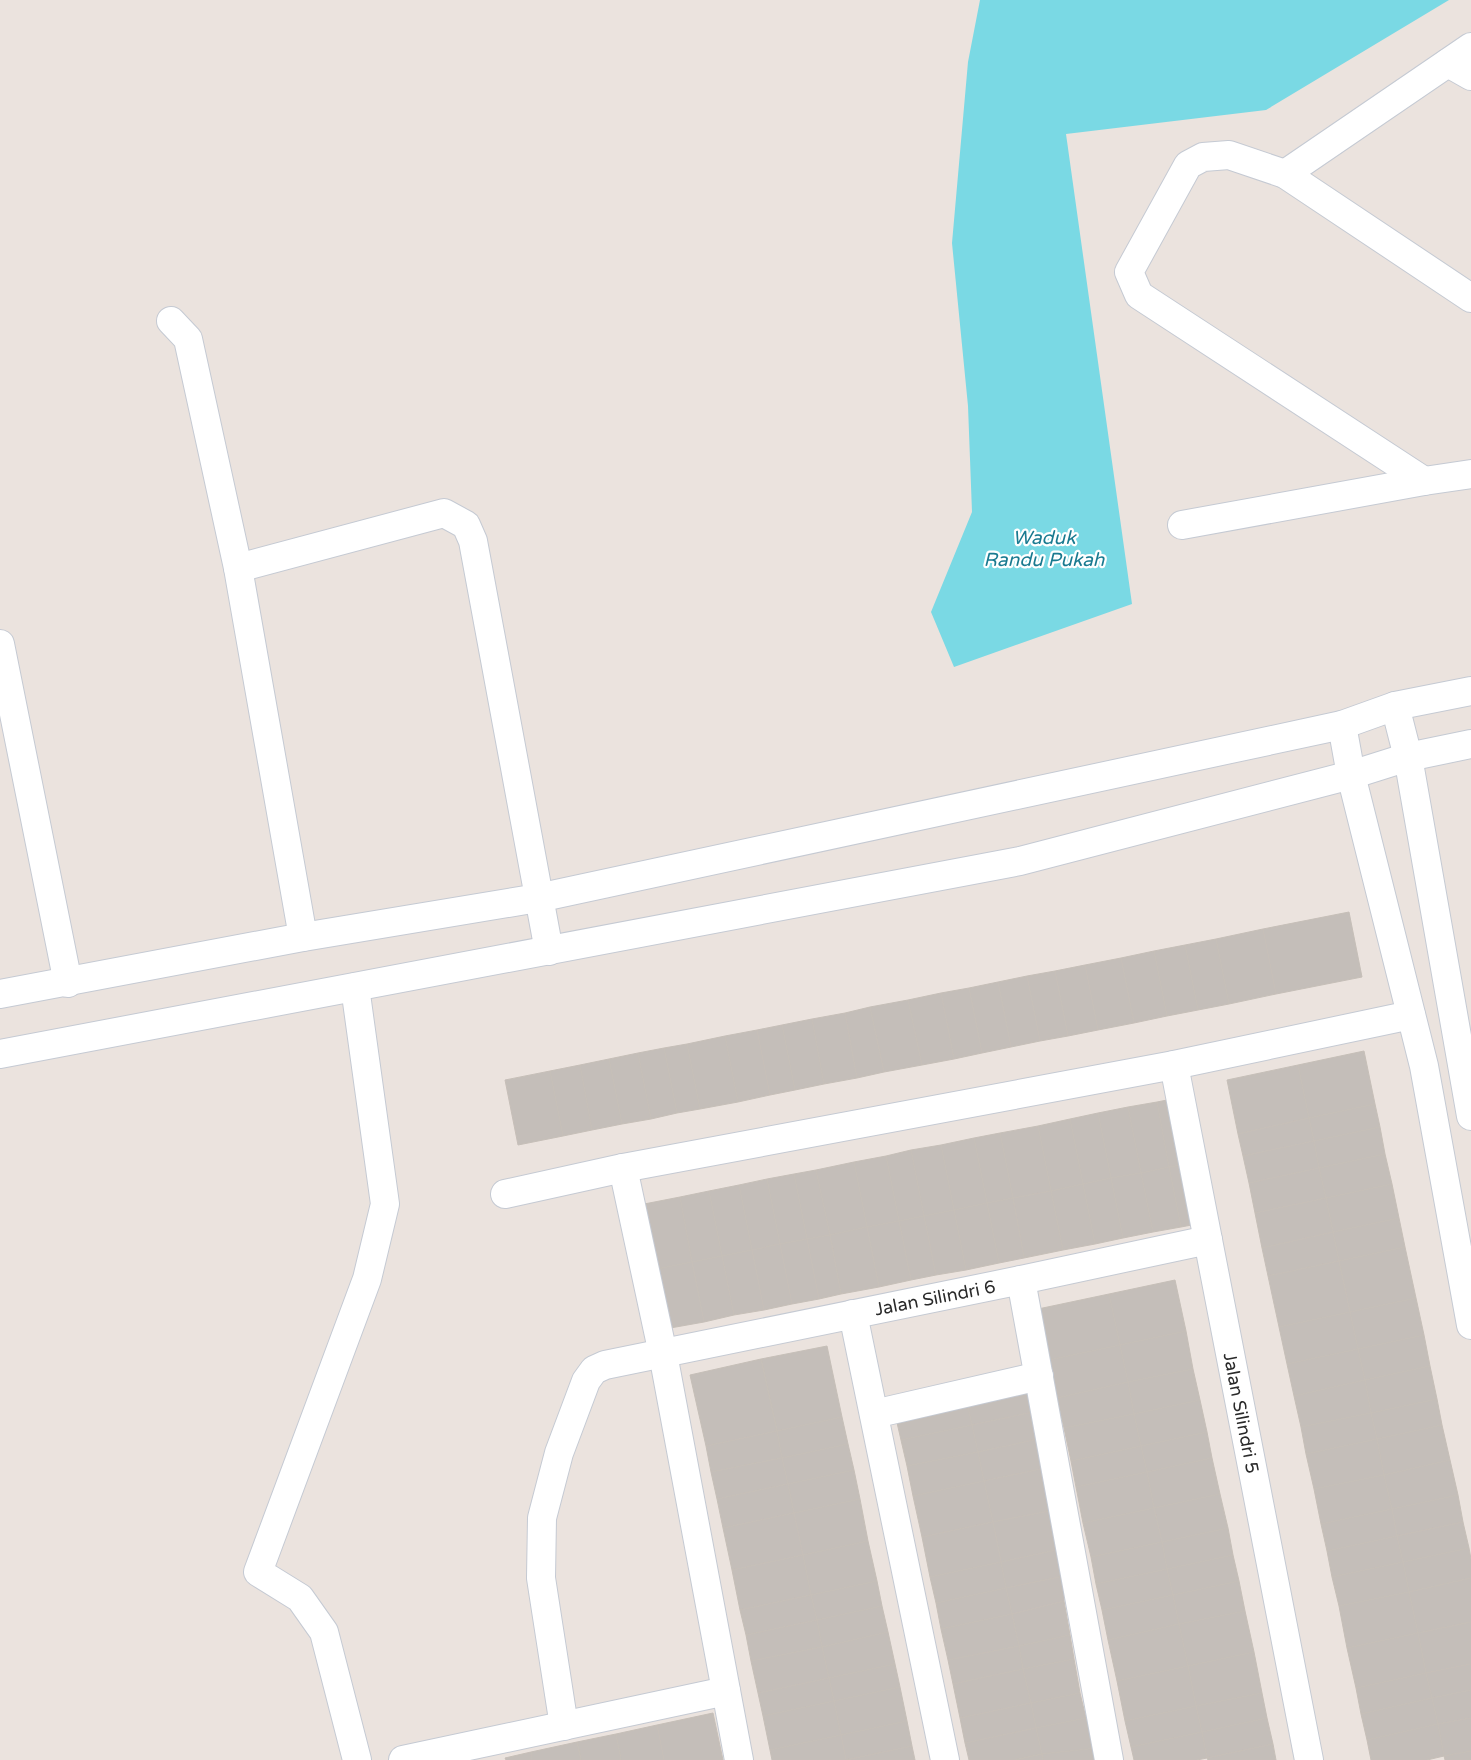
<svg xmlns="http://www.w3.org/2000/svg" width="1471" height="1760" font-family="'Varela Round',sans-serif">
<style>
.water{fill:#7ad9e4}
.building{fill:#c4beb9;stroke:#c6bfb8}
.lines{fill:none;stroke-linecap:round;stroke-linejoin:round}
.minor-casing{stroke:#c5cad3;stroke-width:30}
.minor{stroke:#fff;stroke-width:28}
.labels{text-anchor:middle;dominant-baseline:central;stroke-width:4.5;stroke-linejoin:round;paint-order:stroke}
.street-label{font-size:18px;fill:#2a2a2a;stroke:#fff}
.water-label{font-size:19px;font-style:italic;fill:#197a90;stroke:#fff}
</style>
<rect width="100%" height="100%" fill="#ebe3de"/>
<path class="water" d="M 980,0 L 1449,0 L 1266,110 L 1066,134 L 1132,604 L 954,667 L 931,612 L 972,512 L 968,406 L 952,243 L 968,62 Z"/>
<g class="building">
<path d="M 1349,912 L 1362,977 L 1276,994 L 1263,929 Z"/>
<path d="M 1263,929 L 1276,994 L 1229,1004 L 1216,939 Z"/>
<path d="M 1216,939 L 1229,1004 L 1198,1010 L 1185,945 Z"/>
<path d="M 1185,945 L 1198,1010 L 1167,1016 L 1154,951 Z"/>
<path d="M 1154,951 L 1167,1016 L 1134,1023 L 1121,958 Z"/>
<path d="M 1121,958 L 1134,1023 L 1098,1030 L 1085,965 Z"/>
<path d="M 1085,965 L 1098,1030 L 1068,1036 L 1055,971 Z"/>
<path d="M 1055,971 L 1068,1036 L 1040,1041 L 1027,976 Z"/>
<path d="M 1027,976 L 1040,1041 L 1011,1047 L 998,982 Z"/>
<path d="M 998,982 L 1011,1047 L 982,1053 L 969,988 Z"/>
<path d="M 969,988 L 982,1053 L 954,1059 L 941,993 Z"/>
<path d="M 941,993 L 954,1059 L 922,1065 L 908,1000 Z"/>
<path d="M 908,1000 L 922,1065 L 884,1072 L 870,1007 Z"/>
<path d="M 870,1007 L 884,1072 L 857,1078 L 845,1013 Z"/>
<path d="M 845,1013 L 857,1078 L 824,1084 L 812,1019 Z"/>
<path d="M 812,1019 L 824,1084 L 795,1090 L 782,1025 Z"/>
<path d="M 782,1025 L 795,1090 L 770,1095 L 757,1030 Z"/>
<path d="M 757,1030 L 770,1095 L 738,1102 L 725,1036 Z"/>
<path d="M 725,1036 L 738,1102 L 700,1109 L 687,1044 Z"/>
<path d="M 687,1044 L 700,1109 L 677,1113 L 664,1048 Z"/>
<path d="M 664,1048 L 677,1113 L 651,1119 L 638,1053 Z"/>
<path d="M 1364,1051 L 1375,1104 L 1309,1118 L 1298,1065 Z"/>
<path d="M 638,1053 L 651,1119 L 622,1124 L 609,1059 Z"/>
<path d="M 609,1059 L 622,1124 L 592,1130 L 580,1065 Z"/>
<path d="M 580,1065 L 592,1130 L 563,1136 L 550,1071 Z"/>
<path d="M 1298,1065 L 1309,1118 L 1238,1134 L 1227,1080 Z"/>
<path d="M 550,1071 L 563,1136 L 518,1145 L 505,1080 Z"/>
<path d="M 1172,1099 L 1188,1164 L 1169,1167 L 1157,1102 Z"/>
<path d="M 1157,1102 L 1169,1167 L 1141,1173 L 1128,1107 Z"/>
<path d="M 1375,1104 L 1380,1127 L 1314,1141 L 1309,1118 Z"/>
<path d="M 1128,1107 L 1141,1173 L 1111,1178 L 1098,1113 Z"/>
<path d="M 1098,1113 L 1111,1178 L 1083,1184 L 1070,1119 Z"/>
<path d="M 1309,1118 L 1314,1141 L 1243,1156 L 1238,1134 Z"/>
<path d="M 1070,1119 L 1083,1184 L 1051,1191 L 1038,1126 Z"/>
<path d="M 1038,1126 L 1051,1191 L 1013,1198 L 1000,1133 Z"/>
<path d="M 1380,1127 L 1385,1154 L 1319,1168 L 1314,1141 Z"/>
<path d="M 1000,1133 L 1013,1198 L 987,1203 L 974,1138 Z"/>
<path d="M 974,1138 L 987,1203 L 954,1210 L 941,1145 Z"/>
<path d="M 1314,1141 L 1319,1168 L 1249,1183 L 1243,1156 Z"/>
<path d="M 941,1145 L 954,1210 L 924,1216 L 911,1150 Z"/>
<path d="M 911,1150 L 924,1216 L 899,1221 L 886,1156 Z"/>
<path d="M 1385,1154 L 1392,1184 L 1326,1198 L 1319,1168 Z"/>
<path d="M 886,1156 L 899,1221 L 867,1227 L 854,1162 Z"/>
<path d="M 854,1162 L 867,1227 L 830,1235 L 816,1170 Z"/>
<path d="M 1188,1164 L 1197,1224 L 1181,1227 L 1169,1167 Z"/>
<path d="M 1169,1167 L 1181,1227 L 1153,1232 L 1141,1173 Z"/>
<path d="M 1319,1168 L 1326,1198 L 1255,1213 L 1249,1183 Z"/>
<path d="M 816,1170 L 830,1235 L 807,1239 L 794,1174 Z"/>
<path d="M 1141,1173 L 1153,1232 L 1123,1238 L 1111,1178 Z"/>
<path d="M 794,1174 L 807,1239 L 780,1244 L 767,1179 Z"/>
<path d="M 1111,1178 L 1123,1238 L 1095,1244 L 1083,1184 Z"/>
<path d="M 767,1179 L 780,1244 L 752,1250 L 739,1185 Z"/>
<path d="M 1083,1184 L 1095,1244 L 1063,1250 L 1051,1191 Z"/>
<path d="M 1392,1184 L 1399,1218 L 1333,1232 L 1326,1198 Z"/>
<path d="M 739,1185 L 752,1250 L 722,1256 L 709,1191 Z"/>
<path d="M 709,1191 L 722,1256 L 692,1262 L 680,1197 Z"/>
<path d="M 1051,1191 L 1063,1250 L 1024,1258 L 1013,1198 Z"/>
<path d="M 680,1197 L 692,1262 L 647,1271 L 634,1206 Z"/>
<path d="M 1013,1198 L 1024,1258 L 999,1263 L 987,1203 Z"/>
<path d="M 1326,1198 L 1333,1232 L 1262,1248 L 1255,1213 Z"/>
<path d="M 987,1203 L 999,1263 L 966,1270 L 954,1210 Z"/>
<path d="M 954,1210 L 966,1270 L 936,1275 L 924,1216 Z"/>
<path d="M 924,1216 L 936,1275 L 911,1280 L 899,1221 Z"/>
<path d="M 1399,1218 L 1405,1247 L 1339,1261 L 1333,1232 Z"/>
<path d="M 899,1221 L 911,1280 L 879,1287 L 867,1227 Z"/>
<path d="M 867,1227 L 879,1287 L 841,1294 L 830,1235 Z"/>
<path d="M 1333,1232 L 1339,1261 L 1268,1276 L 1262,1248 Z"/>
<path d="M 830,1235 L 841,1294 L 819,1299 L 807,1239 Z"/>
<path d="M 807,1239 L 819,1299 L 792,1304 L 780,1244 Z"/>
<path d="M 780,1244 L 792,1304 L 764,1310 L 752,1250 Z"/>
<path d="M 1405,1247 L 1416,1298 L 1350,1312 L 1339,1261 Z"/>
<path d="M 752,1250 L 764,1310 L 734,1315 L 722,1256 Z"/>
<path d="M 722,1256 L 734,1315 L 704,1322 L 692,1262 Z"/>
<path d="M 1339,1261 L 1350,1312 L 1279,1327 L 1268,1276 Z"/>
<path d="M 692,1262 L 704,1322 L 659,1330 L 647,1271 Z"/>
<path d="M 1175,1280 L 1186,1331 L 1120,1345 L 1109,1294 Z"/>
<path d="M 1109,1294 L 1120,1345 L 1049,1360 L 1038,1309 Z"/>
<path d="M 1416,1298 L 1424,1335 L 1358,1349 L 1350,1312 Z"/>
<path d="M 1350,1312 L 1358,1349 L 1287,1364 L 1279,1327 Z"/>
<path d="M 1186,1331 L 1193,1369 L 1128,1382 L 1120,1345 Z"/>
<path d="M 1424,1335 L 1430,1366 L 1365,1380 L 1358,1349 Z"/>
<path d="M 1120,1345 L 1128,1382 L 1057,1398 L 1049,1360 Z"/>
<path d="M 827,1346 L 842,1417 L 777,1431 L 761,1359 Z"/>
<path d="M 1358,1349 L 1365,1380 L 1294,1396 L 1287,1364 Z"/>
<path d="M 761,1359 L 777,1431 L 706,1446 L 690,1375 Z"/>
<path d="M 1430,1366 L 1437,1399 L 1371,1413 L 1365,1380 Z"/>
<path d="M 1193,1369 L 1200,1400 L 1134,1414 L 1128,1382 Z"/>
<path d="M 1365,1380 L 1371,1413 L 1301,1427 L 1294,1396 Z"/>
<path d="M 1128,1382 L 1134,1414 L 1064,1428 L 1057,1398 Z"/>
<path d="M 1032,1385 L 1038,1411 L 972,1425 L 966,1398 Z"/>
<path d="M 966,1398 L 972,1425 L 901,1440 L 895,1414 Z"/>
<path d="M 1437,1399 L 1442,1425 L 1377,1439 L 1371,1413 Z"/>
<path d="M 1200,1400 L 1207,1432 L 1141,1446 L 1134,1414 Z"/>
<path d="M 1038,1411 L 1043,1438 L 978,1452 L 972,1425 Z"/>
<path d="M 1371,1413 L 1377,1439 L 1306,1454 L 1301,1427 Z"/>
<path d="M 1134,1414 L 1141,1446 L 1071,1461 L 1064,1428 Z"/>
<path d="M 842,1417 L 848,1444 L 782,1458 L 777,1431 Z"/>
<path d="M 972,1425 L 978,1452 L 907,1466 L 901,1440 Z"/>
<path d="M 1442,1425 L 1450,1460 L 1384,1475 L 1377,1439 Z"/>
<path d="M 777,1431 L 782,1458 L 711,1472 L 706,1446 Z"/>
<path d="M 1207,1432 L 1212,1458 L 1147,1472 L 1141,1446 Z"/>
<path d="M 1043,1438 L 1050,1467 L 984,1481 L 978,1452 Z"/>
<path d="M 1377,1439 L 1384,1475 L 1314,1489 L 1306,1454 Z"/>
<path d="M 848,1444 L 854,1470 L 788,1484 L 782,1458 Z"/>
<path d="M 1141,1446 L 1147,1472 L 1076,1487 L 1071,1461 Z"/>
<path d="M 978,1452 L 984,1481 L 913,1496 L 907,1466 Z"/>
<path d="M 782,1458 L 788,1484 L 717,1499 L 711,1472 Z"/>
<path d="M 1212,1458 L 1220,1494 L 1154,1508 L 1147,1472 Z"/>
<path d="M 1450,1460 L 1458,1495 L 1392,1509 L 1384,1475 Z"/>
<path d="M 1050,1467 L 1059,1509 L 993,1522 L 984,1481 Z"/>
<path d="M 854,1470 L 860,1499 L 794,1513 L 788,1484 Z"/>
<path d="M 1147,1472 L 1154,1508 L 1083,1523 L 1076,1487 Z"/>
<path d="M 1384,1475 L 1392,1509 L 1321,1524 L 1314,1489 Z"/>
<path d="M 984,1481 L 993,1522 L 922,1537 L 913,1496 Z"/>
<path d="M 788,1484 L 794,1513 L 723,1528 L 717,1499 Z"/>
<path d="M 1220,1494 L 1228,1528 L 1162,1542 L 1154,1508 Z"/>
<path d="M 1458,1495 L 1463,1522 L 1397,1536 L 1392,1509 Z"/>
<path d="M 860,1499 L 868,1541 L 803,1555 L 794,1513 Z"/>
<path d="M 1154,1508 L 1162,1542 L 1091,1557 L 1083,1523 Z"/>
<path d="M 1059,1509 L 1061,1549 L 1001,1562 L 993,1522 Z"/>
<path d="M 1392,1509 L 1397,1536 L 1327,1551 L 1321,1524 Z"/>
<path d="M 794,1513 L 803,1555 L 732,1570 L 723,1528 Z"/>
<path d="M 993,1522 L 1001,1562 L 930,1577 L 922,1537 Z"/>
<path d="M 1463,1522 L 1469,1548 L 1403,1562 L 1397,1536 Z"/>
<path d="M 1228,1528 L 1233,1555 L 1167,1569 L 1162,1542 Z"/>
<path d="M 1397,1536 L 1403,1562 L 1332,1577 L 1327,1551 Z"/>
<path d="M 868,1541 L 877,1581 L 811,1595 L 803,1555 Z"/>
<path d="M 1162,1542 L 1167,1569 L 1096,1584 L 1091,1557 Z"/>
<path d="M 1469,1548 L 1471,1559 L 1471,1578 L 1409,1592 L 1403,1562 Z"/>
<path d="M 1061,1549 L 1064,1576 L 1006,1588 L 1001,1562 Z"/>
<path d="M 803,1555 L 811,1595 L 740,1610 L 732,1570 Z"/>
<path d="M 1233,1555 L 1239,1581 L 1173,1595 L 1167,1569 Z"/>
<path d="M 1001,1562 L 1006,1588 L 936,1603 L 930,1577 Z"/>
<path d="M 1403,1562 L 1409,1592 L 1339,1606 L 1332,1577 Z"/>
<path d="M 1167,1569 L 1173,1595 L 1102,1610 L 1096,1584 Z"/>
<path d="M 1064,1576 L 1064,1601 L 1012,1614 L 1006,1588 Z"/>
<path d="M 1471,1578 L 1471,1622 L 1418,1633 L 1409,1592 Z"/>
<path d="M 877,1581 L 882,1606 L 817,1620 L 811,1595 Z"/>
<path d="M 1239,1581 L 1245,1611 L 1179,1624 L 1173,1595 Z"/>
<path d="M 1006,1588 L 1012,1614 L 941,1629 L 936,1603 Z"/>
<path d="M 1409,1592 L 1418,1633 L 1347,1648 L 1339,1606 Z"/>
<path d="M 811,1595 L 817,1620 L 746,1635 L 740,1610 Z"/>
<path d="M 1173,1595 L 1179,1624 L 1108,1640 L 1102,1610 Z"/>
<path d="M 1064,1601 L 1070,1635 L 1019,1646 L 1012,1614 Z"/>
<path d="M 882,1606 L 888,1632 L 822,1647 L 817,1620 Z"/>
<path d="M 1245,1611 L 1254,1652 L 1188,1666 L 1179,1624 Z"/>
<path d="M 1012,1614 L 1019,1646 L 948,1660 L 941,1629 Z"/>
<path d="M 817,1620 L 822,1647 L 751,1661 L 746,1635 Z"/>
<path d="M 1471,1622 L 1471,1664 L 1426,1673 L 1418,1633 Z"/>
<path d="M 1179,1624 L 1188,1666 L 1117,1681 L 1108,1640 Z"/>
<path d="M 888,1632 L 895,1664 L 829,1678 L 822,1647 Z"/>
<path d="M 1418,1633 L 1426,1673 L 1356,1688 L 1347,1648 Z"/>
<path d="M 1070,1635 L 1074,1659 L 1023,1669 L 1019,1646 Z"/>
<path d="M 1019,1646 L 1023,1669 L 953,1684 L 948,1660 Z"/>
<path d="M 822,1647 L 829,1678 L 758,1693 L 751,1661 Z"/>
<path d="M 1254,1652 L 1262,1693 L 1196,1706 L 1188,1666 Z"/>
<path d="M 1074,1659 L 1080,1693 L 1031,1703 L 1023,1669 Z"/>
<path d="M 895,1664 L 900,1687 L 834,1701 L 829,1678 Z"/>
<path d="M 1471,1664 L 1471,1690 L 1432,1698 L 1426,1673 Z"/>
<path d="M 1188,1666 L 1196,1706 L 1125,1721 L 1117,1681 Z"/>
<path d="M 1023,1669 L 1031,1703 L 960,1718 L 953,1684 Z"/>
<path d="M 1426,1673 L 1432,1698 L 1361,1714 L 1356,1688 Z"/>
<path d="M 829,1678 L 834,1701 L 763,1716 L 758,1693 Z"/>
<path d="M 900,1687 L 907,1721 L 841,1735 L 834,1701 Z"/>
<path d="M 1471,1690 L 1471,1718 L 1438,1724 L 1432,1698 Z"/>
<path d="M 1080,1693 L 1086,1718 L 1036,1728 L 1031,1703 Z"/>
<path d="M 1262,1693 L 1267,1718 L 1202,1732 L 1196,1706 Z"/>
<path d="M 1432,1698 L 1438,1724 L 1367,1740 L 1361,1714 Z"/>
<path d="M 834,1701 L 841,1735 L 770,1750 L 763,1716 Z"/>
<path d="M 1031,1703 L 1036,1728 L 965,1743 L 960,1718 Z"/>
<path d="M 1196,1706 L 1202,1732 L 1131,1747 L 1125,1721 Z"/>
<path d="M 713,1713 L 723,1760 L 664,1760 L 657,1725 Z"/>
<path d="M 1086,1718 L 1097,1748 L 1042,1754 L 1036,1728 Z"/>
<path d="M 1267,1718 L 1273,1744 L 1207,1758 L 1202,1732 Z"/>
<path d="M 1471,1718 L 1471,1751 L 1444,1756 L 1438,1724 Z"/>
<path d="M 907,1721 L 912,1746 L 846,1760 L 841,1735 Z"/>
<path d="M 1438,1724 L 1444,1756 L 1427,1760 L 1371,1760 L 1367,1740 Z"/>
<path d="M 657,1725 L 664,1760 L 621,1760 L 616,1734 Z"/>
<path d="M 1036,1728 L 1042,1754 L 1015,1760 L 969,1760 L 965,1743 Z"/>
<path d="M 1202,1732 L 1207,1758 L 1197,1760 L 1134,1760 L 1131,1747 Z"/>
<path d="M 616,1734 L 621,1760 L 581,1760 L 577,1742 Z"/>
<path d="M 841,1735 L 846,1760 L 772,1760 L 770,1750 Z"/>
<path d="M 577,1742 L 581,1760 L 532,1760 L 531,1752 Z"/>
<path d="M 1273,1744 L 1276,1760 L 1208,1760 L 1207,1758 Z"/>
<path d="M 912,1746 L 915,1760 L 846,1760 Z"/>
<path d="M 1097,1748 L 1100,1760 L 1043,1760 L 1042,1754 Z"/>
<path d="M 1471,1751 L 1471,1760 L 1445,1760 L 1444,1756 Z"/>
<path d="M 531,1752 L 532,1760 L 506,1760 L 505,1758 Z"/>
<path d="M 1042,1754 L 1043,1760 L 1015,1760 Z"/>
</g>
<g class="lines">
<defs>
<g id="minor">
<path d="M 1448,63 L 1471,76"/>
<path d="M 1285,174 L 1471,47"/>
<path d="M 171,321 L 188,339 L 238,568 L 303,937"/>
<path d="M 1424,481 L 1139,295 L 1129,272 L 1188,165 L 1203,157 L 1229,155 L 1285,174 L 1471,298"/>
<path d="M 1182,525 L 1424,481 L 1471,474"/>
<path d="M 238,568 L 444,513 L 466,525 L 473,541 L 549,951"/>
<path d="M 0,644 L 68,983"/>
<path d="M 1395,706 L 1408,757 L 1471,1116"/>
<path d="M 1342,725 L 1351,775 L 1424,1066 L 1471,1325"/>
<path d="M 355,987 L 385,1204 L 367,1279 L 258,1572 L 300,1598 L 324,1632 L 357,1760"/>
<path d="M 0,994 L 303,937 L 538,898 L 1342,725 L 1395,706 L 1471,691"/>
<path d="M 0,1054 L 1020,861 L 1351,775 L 1408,757 L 1471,744"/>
<path d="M 1174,1065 L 1309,1760"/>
<path d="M 623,1168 L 663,1354 L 739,1760"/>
<path d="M 505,1194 L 623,1168 L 1174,1065 L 1411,1015"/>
<path d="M 1021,1280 L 1109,1760"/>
<path d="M 853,1314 L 945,1760"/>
<path d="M 874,1414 L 1039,1376"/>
<path d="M 564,1726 L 541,1578 L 542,1518 L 559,1453 L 586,1381 L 594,1370 L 605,1365 L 1021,1280 L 1208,1240"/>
<path d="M 403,1760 L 726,1691"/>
</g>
</defs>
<use href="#minor" class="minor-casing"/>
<use href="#minor" class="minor"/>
</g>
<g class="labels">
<g class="street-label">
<text transform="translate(935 1298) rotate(-11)">Jalan Silindri 6</text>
<text transform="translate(1241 1413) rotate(79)">Jalan Silindri 5</text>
</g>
<g class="water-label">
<text x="1044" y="538">Waduk<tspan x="1044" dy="22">Randu Pukah</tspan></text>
</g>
</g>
</svg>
